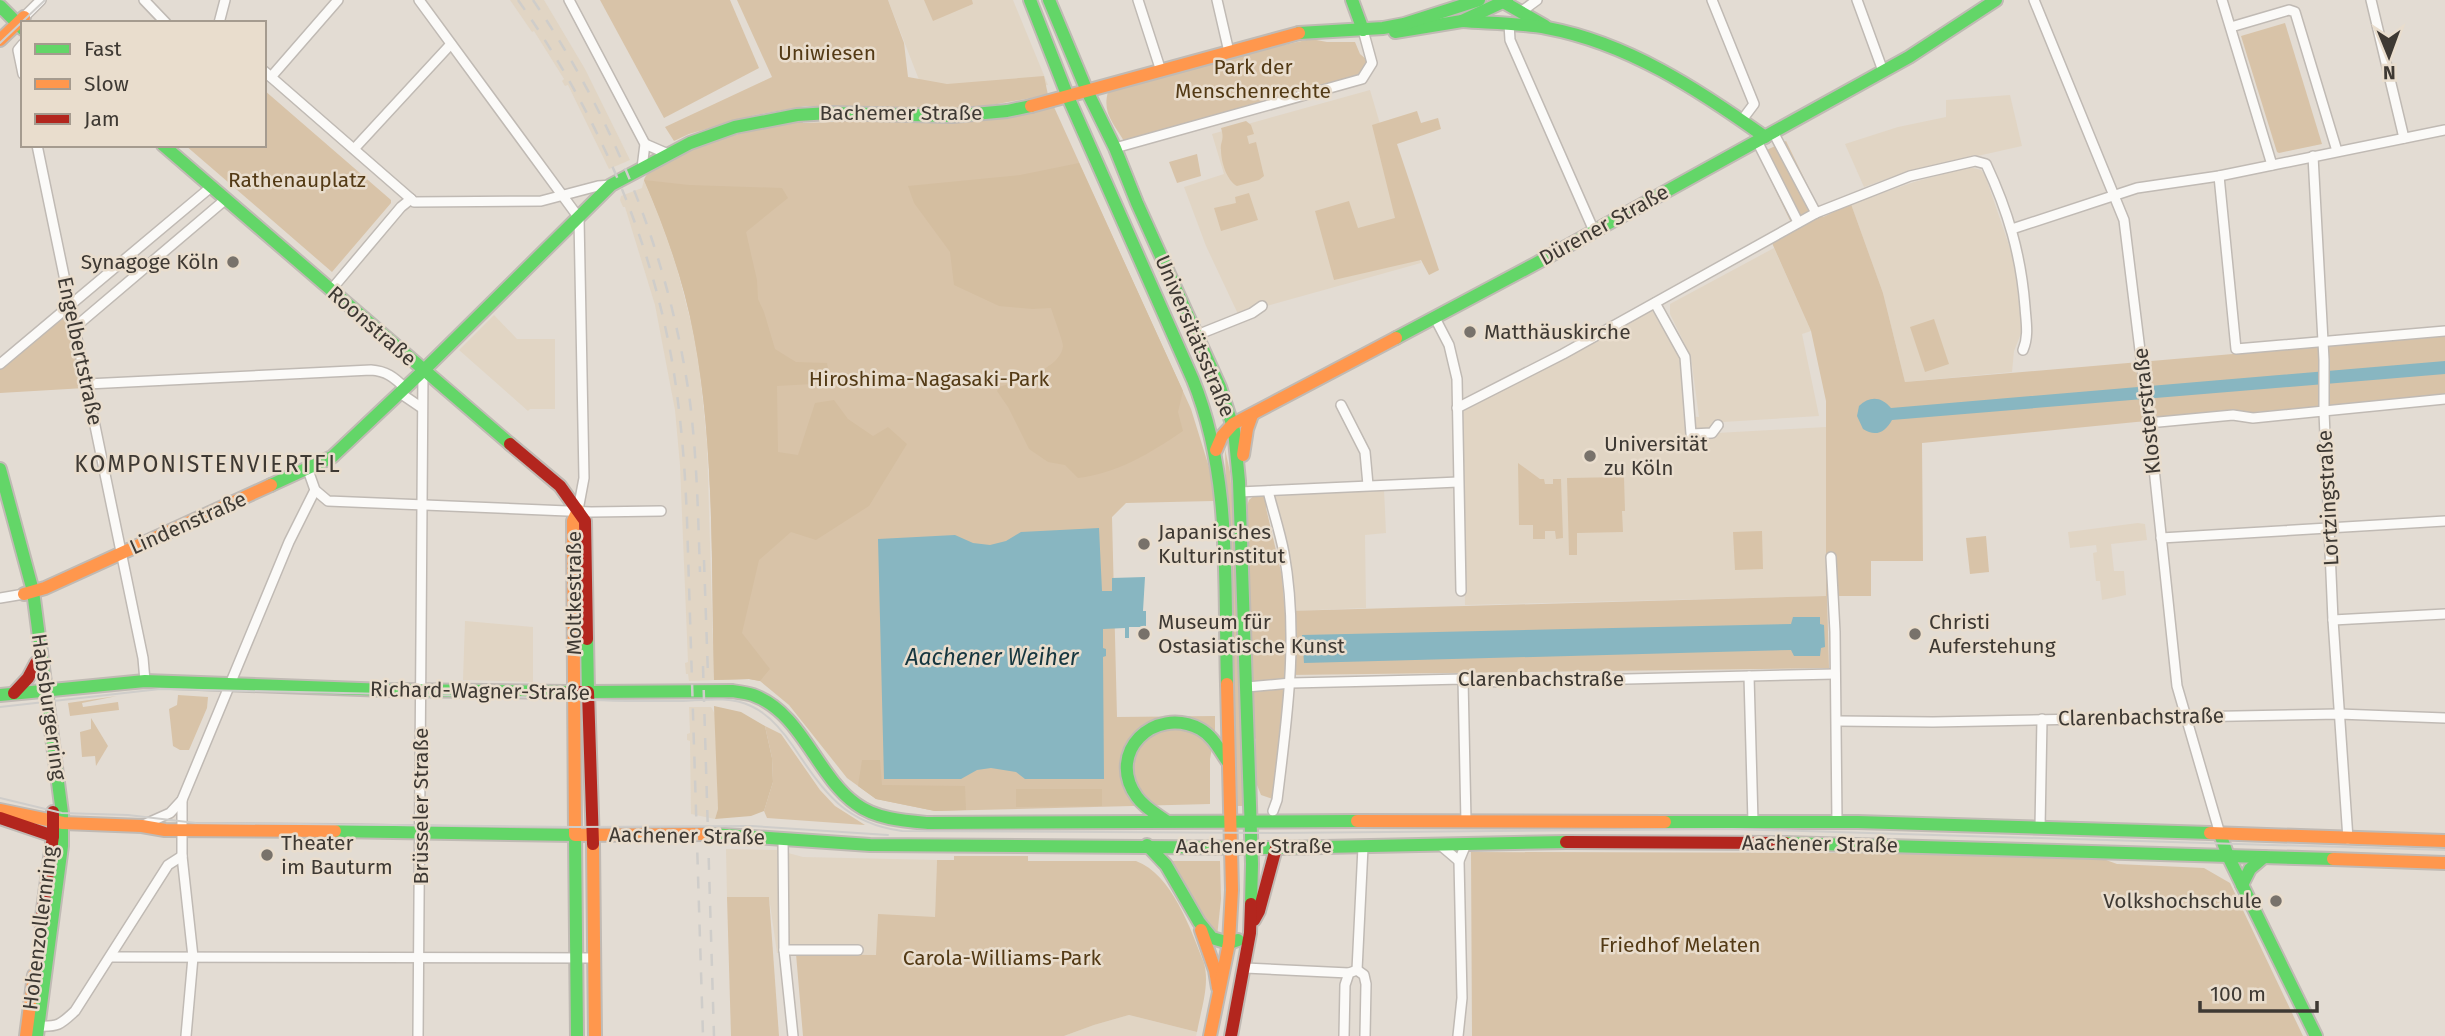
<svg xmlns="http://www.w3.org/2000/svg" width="2445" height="1036" font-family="'Fira Sans',sans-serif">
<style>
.built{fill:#e1d5c4}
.green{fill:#d8c3a8}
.forest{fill:#d4bea0}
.water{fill:#88b6c1}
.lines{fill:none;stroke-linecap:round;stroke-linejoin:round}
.street-casing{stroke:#c0bab4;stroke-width:12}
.fast-casing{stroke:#c0bab4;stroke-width:16}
.slow-casing{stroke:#c0bab4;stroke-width:16}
.jam-casing{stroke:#c0bab4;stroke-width:16}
.street{stroke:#fbfaf8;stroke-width:9}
.fast{stroke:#63d668;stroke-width:12}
.slow{stroke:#ff974d;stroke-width:12}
.jam{stroke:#b3261e;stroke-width:12}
.tram{stroke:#cfcdca;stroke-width:2}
.rail{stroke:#cfcdca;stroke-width:2.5;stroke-dasharray:12 12;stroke-linecap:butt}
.poi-dot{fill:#78726b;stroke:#e9ddcd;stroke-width:2.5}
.labels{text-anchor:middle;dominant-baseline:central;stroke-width:5;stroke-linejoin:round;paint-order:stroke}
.park-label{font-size:21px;fill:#533a15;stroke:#e9ddcd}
.street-label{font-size:21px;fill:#3e3933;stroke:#e9ddcd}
.poi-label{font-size:21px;fill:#3e3933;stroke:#e9ddcd;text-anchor:start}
.neighbourhood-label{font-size:23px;letter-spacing:2px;fill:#3e3933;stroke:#e9ddcd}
.water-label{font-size:23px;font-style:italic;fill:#15363f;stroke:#e9ddcd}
</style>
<rect width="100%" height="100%" fill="#e3dcd3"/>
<g class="built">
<path d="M 510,0 L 544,0 L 585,69 L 630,160 L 609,169 L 568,85 L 565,86 L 562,81 L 564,79 L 534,31 L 532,32 Z"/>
<path d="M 888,0 L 1013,0 L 1048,85 L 938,92 L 921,85 Z"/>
<path d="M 1370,90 L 1421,263 L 1238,314 L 1206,246 L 1184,187 L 1224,174 L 1212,134 Z"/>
<path d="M 2010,95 L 2022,146 L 1906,172 L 1864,187 L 1845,144 L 1898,127 L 1946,117 L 1946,100 Z"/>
<path d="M 1969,167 L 1981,170 L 1985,175 L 2014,260 L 2022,331 L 2014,351 L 2012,372 L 1905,382 L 1883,293 L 1851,204 L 1914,182 Z"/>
<path d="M 644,180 L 671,245 L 694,334 L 700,373 L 707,443 L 714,680 L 689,681 L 688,674 L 686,674 L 685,663 L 688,662 L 680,465 L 675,410 L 655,305 L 625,207 L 623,207 L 620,200 L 621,196 L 642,188 Z"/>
<path d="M 1774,248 L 1811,331 L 1802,334 L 1819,416 L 1723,422 L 1716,419 L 1717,433 L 1826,427 L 1827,596 L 1465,605 L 1461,425 L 1462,412 L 1652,310 L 1681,358 L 1684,416 L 1699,417 L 1691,357 L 1670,314 L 1670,304 Z"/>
<path d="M 494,315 L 517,339 L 555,339 L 555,409 L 530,409 L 528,411 L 459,350 Z"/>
<path d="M 1384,489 L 1386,533 L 1365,535 L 1366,608 L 1292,611 L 1270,493 Z"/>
<path d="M 2138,523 L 2145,524 L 2147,540 L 2111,544 L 2114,571 L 2124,571 L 2126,595 L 2102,600 L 2100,581 L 2096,581 L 2093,553 L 2097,552 L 2096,545 L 2070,548 L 2068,532 Z"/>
<path d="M 465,621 L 533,627 L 533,682 L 463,680 Z"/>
<path d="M 689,707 L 711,707 L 715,714 L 718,809 L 715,819 L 691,814 L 690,741 L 687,740 L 687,734 L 690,733 Z"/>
<path d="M 726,849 L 777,850 L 803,857 L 937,860 L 935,917 L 876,955 L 777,953 L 769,897 L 727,897 Z"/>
<path d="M 1129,1015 L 1197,1032 L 1196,1036 L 1064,1036 L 1094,1025 Z"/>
</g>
<g class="green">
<path d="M 600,0 L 730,0 L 759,68 L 664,118 Z"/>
<path d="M 737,0 L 888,0 L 904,43 L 908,77 L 947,84 L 1044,76 L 1048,95 L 975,108 L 806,106 L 755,115 L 689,134 L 674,141 L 665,127 L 772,77 Z"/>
<path d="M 924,0 L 972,0 L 973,4 L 933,21 Z"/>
<path d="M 2285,23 L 2322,144 L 2279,153 L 2277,152 L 2241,36 Z"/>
<path d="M 1311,39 L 1327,42 L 1355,42 L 1360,54 L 1367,60 C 1366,68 1361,73 1354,77 L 1124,141 C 1114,124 1102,113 1108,92 L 1248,53 Z"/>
<path d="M 264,90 L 391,200 L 391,203 L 332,272 L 185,145 L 264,145 Z"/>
<path d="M 1054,107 L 1191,409 L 1213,480 L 1213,501 L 1126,503 L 1112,517 L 1117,717 L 1215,716 L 1215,732 L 1210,759 L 1210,804 L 935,811 L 876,799 L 847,778 L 789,705 L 760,681 L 749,679 L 714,680 C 711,566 715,449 694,336 C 684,282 666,230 644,180 C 654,151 772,124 802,121 L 803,123 L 835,122 L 836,119 C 910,122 981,126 1054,107 Z"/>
<path d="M 1417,111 L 1421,123 L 1438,118 L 1441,129 L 1397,144 L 1439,270 L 1429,275 L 1421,260 L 1334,280 L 1315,211 L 1349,201 L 1358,228 L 1395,218 L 1372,125 Z"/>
<path d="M 1246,121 L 1251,125 L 1254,134 L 1247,136 L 1249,144 L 1256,142 L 1264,176 L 1259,180 L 1237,186 C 1227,181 1221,162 1221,150 C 1220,141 1225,141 1221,128 Z"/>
<path d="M 1786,141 L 1823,217 L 1851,204 L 1883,293 L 1905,382 L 2445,336 L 2445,396 L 2136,422 L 1922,443 L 1923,561 L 1871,561 L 1871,596 L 1827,596 L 1829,668 L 1288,675 L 1273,799 L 1261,795 L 1255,780 L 1253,761 L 1256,760 L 1256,739 L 1253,738 L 1247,506 L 1249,500 L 1256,494 L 1264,495 L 1266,498 L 1266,508 L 1282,576 L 1284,601 L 1287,602 L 1288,611 L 1826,596 L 1826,401 L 1811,331 L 1772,243 L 1795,231 L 1758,154 Z"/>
<path d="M 1197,154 L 1201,176 L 1177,183 L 1169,162 Z"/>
<path d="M 1249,193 L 1258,220 L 1221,231 L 1214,208 L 1236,203 L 1235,197 Z"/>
<path d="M 65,316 L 69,317 L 85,388 L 0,393 L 0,368 Z"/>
<path d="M 1934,319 L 1949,364 L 1925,372 L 1910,327 Z"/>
<path d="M 1225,449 L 1230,472 L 1234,520 L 1244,806 L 1235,806 Z"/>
<path d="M 1518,463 L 1540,479 L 1544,479 L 1545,484 L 1553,484 L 1553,479 L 1561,479 L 1563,538 L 1556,539 L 1555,531 L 1545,531 L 1545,539 L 1533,539 L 1533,525 L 1519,525 Z"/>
<path d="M 1624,477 L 1625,511 L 1622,511 L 1623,532 L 1577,533 L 1577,555 L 1569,555 L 1567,478 Z"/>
<path d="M 1762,531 L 1763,569 L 1735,570 L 1733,532 Z"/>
<path d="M 1986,536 L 1989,572 L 1970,574 L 1966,538 Z"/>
<path d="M 178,695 L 208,697 L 207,708 L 189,750 L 180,750 L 173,746 L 169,709 L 177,705 Z"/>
<path d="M 117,696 L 82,703 L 83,707 L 118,702 L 119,710 L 70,716 L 68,703 Z"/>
<path d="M 91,718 L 108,746 L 96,766 L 95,756 L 82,757 L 80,732 L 91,729 Z"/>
<path d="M 765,726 L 781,734 L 820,790 L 835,806 L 865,825 L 767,818 L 764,811 L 773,782 L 772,758 Z"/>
<path d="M 1471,852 L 1899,853 L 2106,860 L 2117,864 L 2204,868 L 2230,883 L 2303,1036 L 1472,1036 Z"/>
<path d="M 954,856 L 1028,856 L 1028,861 L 1136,861 C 1172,874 1191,930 1204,963 C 1210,985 1201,1010 1197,1032 L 1129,1015 L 1094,1025 L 1064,1036 L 803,1036 L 796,954 L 876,955 L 878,914 L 935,917 L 937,860 L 954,860 Z"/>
<path d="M 1168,861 L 1220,861 L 1221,899 L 1217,937 Z"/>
<path d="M 727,897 L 769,897 L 779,1036 L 731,1036 Z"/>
</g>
<g class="forest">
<path d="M 1079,163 L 1183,391 L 1178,412 L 1183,431 C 1149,454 1118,473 1078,478 L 1065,465 L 1048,462 L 1029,449 L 1008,407 L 997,391 L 999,387 C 1017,381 1061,369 1063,346 C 1063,341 1053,315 1051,308 L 1032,309 L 999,306 L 954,285 L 950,252 L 914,203 L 908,186 L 1020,175 Z"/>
<path d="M 644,180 L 689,185 L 782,188 L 788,198 L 746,232 L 757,280 L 758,299 L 764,312 L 775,349 L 796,362 L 827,363 L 831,383 L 777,386 L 778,452 L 798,455 L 815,403 L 834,400 L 848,419 L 873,436 L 888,427 L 907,444 L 869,506 L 816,540 L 791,532 L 759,560 L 742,633 L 770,669 L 760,681 L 749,679 L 714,680 C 711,566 715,449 694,336 C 684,282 666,231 644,180 Z"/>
<path d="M 714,706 L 741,712 L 765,726 L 772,758 L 773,782 L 764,811 L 751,816 L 715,819 L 718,809 Z"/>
<path d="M 862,760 L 880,760 L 882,785 L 965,786 L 966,810 L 935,811 L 876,799 L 858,786 Z"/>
<path d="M 1016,789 L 1102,789 L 1102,806 L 1016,807 Z"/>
</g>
<g class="water">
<path d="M 2445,361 L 2445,374 L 1892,420 C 1885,433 1875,437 1863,429 L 1857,416 L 1859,406 C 1870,395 1882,397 1891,408 Z"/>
<path d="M 1099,528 L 1102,591 L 1112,591 L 1112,578 L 1145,577 L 1143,611 L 1146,611 L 1146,627 L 1129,627 L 1129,638 L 1125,638 L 1125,628 L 1103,629 L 1103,648 L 1106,649 L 1106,656 L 1103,657 L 1104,779 L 1025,779 L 1016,772 L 991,768 L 977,770 L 961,779 L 884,779 L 878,539 L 955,535 L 973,543 L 990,545 L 1006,541 L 1021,532 Z"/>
<path d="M 1793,617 L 1820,617 L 1820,624 L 1824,625 L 1825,647 L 1821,648 L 1820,656 L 1794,656 L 1791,650 L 1304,663 L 1302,635 L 1791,624 Z"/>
</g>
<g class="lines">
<defs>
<g id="street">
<path d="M 144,0 L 166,23"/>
<path d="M 419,0 L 579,218 L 584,478 L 578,510"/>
<path d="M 569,0 L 645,144 L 642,168"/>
<path d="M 1138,0 L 1161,71"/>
<path d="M 1217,0 L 1229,52"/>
<path d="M 1712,0 L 1754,104 L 1742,120"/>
<path d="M 1857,0 L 1883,71"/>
<path d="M 2034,0 L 2124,220 L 2151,440 L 2177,686 L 2220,834"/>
<path d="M 2222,0 L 2272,165"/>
<path d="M 2371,0 L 2404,138"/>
<path d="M 1522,11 L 1537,0"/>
<path d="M 24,17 L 41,0"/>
<path d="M 219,23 L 225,0"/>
<path d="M 1509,24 L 1510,40 L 1594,231"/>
<path d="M 2231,27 L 2289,10 L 2295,12 L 2337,151"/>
<path d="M 23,44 L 18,50 L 23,74"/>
<path d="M 264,71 L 411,199"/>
<path d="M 271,77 L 338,0"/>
<path d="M 1773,132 L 1816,213"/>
<path d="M 1757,141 L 1798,222"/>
<path d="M 645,144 L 668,154"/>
<path d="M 37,145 L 143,658 L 145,681"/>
<path d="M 1115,148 L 1362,79 L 1372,63 L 1363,30"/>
<path d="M 354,149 L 451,44"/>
<path d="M 2313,156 L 2324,360 L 2324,412 L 2333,620 L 2348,839"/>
<path d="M 2219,176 L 2236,349 L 2445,331"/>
<path d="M 411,199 L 414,202 L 541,201 L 598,186 L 611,185"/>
<path d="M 2012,229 L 2137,188 L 2219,176 L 2445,130"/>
<path d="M 331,290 L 401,207 L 411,199"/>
<path d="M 1655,303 L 1685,357 L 1691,434 L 1712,433 L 1718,425"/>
<path d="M 1435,318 L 1449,345 L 1457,379 L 1461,591"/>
<path d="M 74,328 L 226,199"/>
<path d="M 1197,335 L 1252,313 L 1262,306"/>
<path d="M 0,364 L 211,187"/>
<path d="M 87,384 L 371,370 C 386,371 394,377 405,388"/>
<path d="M 400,393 L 422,408"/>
<path d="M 1341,405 L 1365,452 L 1368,485"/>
<path d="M 1457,408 L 1563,354 L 1816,213 L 1910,176 L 1975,161 L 1986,164 C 2008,211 2021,255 2025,307 C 2026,322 2029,336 2023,350"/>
<path d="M 2148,423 L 2233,415 L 2253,418 L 2445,399"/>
<path d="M 315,490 L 328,501 L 591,512 L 661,511"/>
<path d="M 1268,491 C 1273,511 1280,532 1284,553 C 1299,636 1287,718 1277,800 L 1273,811"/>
<path d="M 1239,492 L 1458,482"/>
<path d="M 2161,538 L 2445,521"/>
<path d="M 1831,557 L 1835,632 L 1837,822"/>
<path d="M 0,598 L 24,594"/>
<path d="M 2333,620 L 2445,614"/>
<path d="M 1749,676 L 1753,822"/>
<path d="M 1463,679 L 1466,822"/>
<path d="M 1247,687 L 1291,683 L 1463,679 L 1498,682 L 1835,674"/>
<path d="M 1837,721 L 1933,722 L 2339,714 L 2445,718"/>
<path d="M 182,800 L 182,856 L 193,957 L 186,1036"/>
<path d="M 143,825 L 170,813 L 182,800 L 289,542 L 315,490 L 308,470"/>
<path d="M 2040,828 L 2042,719"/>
<path d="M 783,838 L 784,950 L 793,1036"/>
<path d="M 1439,844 L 1459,861"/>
<path d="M 784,950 L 858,950"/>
<path d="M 111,957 L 593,958"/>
<path d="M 1245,968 L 1349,973"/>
<path d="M 1357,970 L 1363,847"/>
<path d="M 38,1026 C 59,1027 61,1024 75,1011 L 168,865 L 182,856"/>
<path d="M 418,1036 L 423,371"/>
<path d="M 1344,1036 L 1345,985 L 1349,973 L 1357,970 L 1364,975 L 1366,984 L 1365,1036"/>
<path d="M 1458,1036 L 1462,998 L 1459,861 L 1466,844"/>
</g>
<g id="fast">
<path d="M 1030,0 L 1068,97 L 1193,380 C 1232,476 1224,582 1227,684"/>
<path d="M 1049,0 L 1087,91 L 1115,148 L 1137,203 L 1220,387 L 1234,430 L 1239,481 L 1252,864 L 1251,904"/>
<path d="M 1352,0 L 1363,30"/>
<path d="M 1500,0 L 1545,26"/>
<path d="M 0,6 L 23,29"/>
<path d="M 1462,21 C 1490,23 1519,23 1547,28 C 1628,43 1699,90 1765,137"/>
<path d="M 1395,32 L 1462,21 L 1507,0"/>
<path d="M 1299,33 L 1383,28 L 1404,24 L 1479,0"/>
<path d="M 163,145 L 510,444"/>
<path d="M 1396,338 L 1535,264 L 1909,57 L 1996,0"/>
<path d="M 0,469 L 33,591 L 62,813 L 62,846 L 37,1036"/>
<path d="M 271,485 L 332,457 L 423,371 L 611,185 L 690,143 L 735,127 L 797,115 L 830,113 L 952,116 L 1007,111 L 1031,106"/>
<path d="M 587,639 L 588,692 L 732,691 C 739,692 747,693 753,695 C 802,713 816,775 856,804 C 876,819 904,821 928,823 L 1357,821"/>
<path d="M 0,695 L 145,681 L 387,690 L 569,692"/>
<path d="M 1166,821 C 1156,814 1144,807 1137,797 C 1105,753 1154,705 1200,729 C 1213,736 1220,751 1228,762"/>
<path d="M 1665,822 L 1858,822 L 2210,833"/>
<path d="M 335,831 L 575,835 L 577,1036"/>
<path d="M 711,834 L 870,845 L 1276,848 L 1566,842"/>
<path d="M 2220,834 L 2228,856 L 2316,1036"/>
<path d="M 1785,843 L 2333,859"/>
<path d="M 1147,845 L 1166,865 L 1199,922 L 1212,938 L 1229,943 L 1238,940"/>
<path d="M 2242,885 L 2250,869 L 2264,857"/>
</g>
<g id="slow">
<path d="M 0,40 L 24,17"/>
<path d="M 1031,106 L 1299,33"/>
<path d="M 1216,450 L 1222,436 L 1233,424 L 1396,338"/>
<path d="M 1243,455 L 1247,429 L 1252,415"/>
<path d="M 578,510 L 573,521 L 575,835 L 711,834"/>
<path d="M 24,594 L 45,588 L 271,485"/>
<path d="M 0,810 L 63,823 L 142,826 L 165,830 L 335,831"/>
<path d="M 1357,821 L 1665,822"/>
<path d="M 2210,833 L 2445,841"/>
<path d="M 593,844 L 595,1036"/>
<path d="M 2333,859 L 2445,863"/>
<path d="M 1201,930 L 1215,970 L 1218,988"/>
<path d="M 26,1036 L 34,975"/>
<path d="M 1210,1036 L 1229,943 L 1232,890 L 1227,684"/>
</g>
<g id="jam">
<path d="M 510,444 L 560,486 L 585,521 L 587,639"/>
<path d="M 569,692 L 588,692 L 593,844"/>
<path d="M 14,693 L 28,678 L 36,663"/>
<path d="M 0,818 L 53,836"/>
<path d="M 1566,842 L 1785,843"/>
<path d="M 1254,920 L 1259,911 L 1276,848"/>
<path d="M 41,924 L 53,836 L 53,812"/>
<path d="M 1231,1036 L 1250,933 L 1251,904"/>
</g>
</defs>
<use href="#street" class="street-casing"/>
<use href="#fast" class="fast-casing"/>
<use href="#slow" class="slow-casing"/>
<use href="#jam" class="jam-casing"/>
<use href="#street" class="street"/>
<use href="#fast" class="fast"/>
<use href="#slow" class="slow"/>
<use href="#jam" class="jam"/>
<g class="tram">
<path d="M 0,43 L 45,0"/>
<path d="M 0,707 L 160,689 L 565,698 C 604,702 643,701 683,701 C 705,700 730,696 751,706 C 769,714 782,730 793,746 C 824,792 844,823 902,831 L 1276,833 L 1732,829 L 2445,850"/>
<path d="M 0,798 L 62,813 L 128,815 L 196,823 L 575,827 L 752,826 L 888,835"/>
</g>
<g class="rail">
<path d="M 518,0 C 594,108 649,231 672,361 C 681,414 685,467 687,520 L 703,1036"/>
<path d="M 533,0 C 615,120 670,258 690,402 C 697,459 698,515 700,572"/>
<path d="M 704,560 L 708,676"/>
<path d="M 703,666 L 714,1036"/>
</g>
</g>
<g class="poi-dot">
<circle cx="233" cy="262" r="7"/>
<circle cx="1470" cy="332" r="7"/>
<circle cx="1590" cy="456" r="7"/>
<circle cx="1144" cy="544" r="7"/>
<circle cx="1144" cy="634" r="7"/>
<circle cx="1915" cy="634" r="7"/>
<circle cx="267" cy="855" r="7"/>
<circle cx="2276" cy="901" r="7"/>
</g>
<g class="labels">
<g class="park-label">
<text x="827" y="53">Uniwiesen</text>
<text x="1253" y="67">Park der<tspan x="1253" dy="24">Menschenrechte</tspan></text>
<text x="297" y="180">Rathenauplatz</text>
<text x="929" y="379">Hiroshima-Nagasaki-Park</text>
<text x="1680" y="945">Friedhof Melaten</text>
<text x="1002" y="958">Carola-Williams-Park</text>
</g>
<g class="street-label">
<text x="901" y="113">Bachemer Straße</text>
<text transform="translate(1604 225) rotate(-29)">Dürener Straße</text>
<text transform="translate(372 326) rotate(41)">Roonstraße</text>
<text transform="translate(1195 336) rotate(67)">Universitätsstraße</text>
<text transform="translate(80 351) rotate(78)">Engelbertstraße</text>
<text transform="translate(2147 411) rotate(-96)">Klosterstraße</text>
<text transform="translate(2328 498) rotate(-93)">Lortzingstraße</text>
<text transform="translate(188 523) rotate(-24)">Lindenstraße</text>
<text transform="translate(574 593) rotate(-90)">Moltkestraße</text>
<text x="1541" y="679">Clarenbachstraße</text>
<text transform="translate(480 691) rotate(1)">Richard-Wagner-Straße</text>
<text transform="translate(49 707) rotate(82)">Habsburgerring</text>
<text transform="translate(2141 717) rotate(-1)">Clarenbachstraße</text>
<text transform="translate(421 806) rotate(-90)">Brüsseler Straße</text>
<text transform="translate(687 836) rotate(1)">Aachener Straße</text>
<text transform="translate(1820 844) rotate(1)">Aachener Straße</text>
<text x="1254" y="846">Aachener Straße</text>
<text transform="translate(40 928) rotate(-83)">Hohenzollernring</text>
</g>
<g class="poi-label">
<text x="219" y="262" text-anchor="end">Synagoge Köln</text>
<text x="1484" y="332">Matthäuskirche</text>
<text x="1604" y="444">Universität<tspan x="1604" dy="24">zu Köln</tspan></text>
<text x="1158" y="532">Japanisches<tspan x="1158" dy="24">Kulturinstitut</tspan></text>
<text x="1158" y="622">Museum für<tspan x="1158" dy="24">Ostasiatische Kunst</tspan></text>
<text x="1929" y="622">Christi<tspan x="1929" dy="24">Auferstehung</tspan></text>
<text x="281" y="843">Theater<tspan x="281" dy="24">im Bauturm</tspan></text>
<text x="2262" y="901" text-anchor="end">Volkshochschule</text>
</g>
<g class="neighbourhood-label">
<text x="208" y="464">KOMPONISTENVIERTEL</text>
</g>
<g class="water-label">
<text x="992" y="657">Aachener Weiher</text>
</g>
</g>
<rect x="21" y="21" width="245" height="126" fill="#e9ddcd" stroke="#a59b8f" stroke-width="2"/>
<rect x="35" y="44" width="35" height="10" fill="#63d668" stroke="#a59b8f" stroke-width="2"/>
<text x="84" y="56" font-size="21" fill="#3e3933">Fast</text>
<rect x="35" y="79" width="35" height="10" fill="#ff974d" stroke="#a59b8f" stroke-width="2"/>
<text x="84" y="91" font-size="21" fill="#3e3933">Slow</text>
<rect x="35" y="114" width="35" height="10" fill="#b3261e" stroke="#a59b8f" stroke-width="2"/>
<text x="84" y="126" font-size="21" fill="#3e3933">Jam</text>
<g transform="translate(2389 56) rotate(179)" stroke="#e9ddcd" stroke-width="5" paint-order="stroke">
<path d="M0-5L12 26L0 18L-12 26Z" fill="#3e3933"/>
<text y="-10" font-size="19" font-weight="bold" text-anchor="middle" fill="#3e3933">N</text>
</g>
<path d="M2200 1001v10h117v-10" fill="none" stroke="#3e3933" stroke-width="3.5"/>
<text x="2210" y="1001" font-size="21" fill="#3e3933" stroke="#e9ddcd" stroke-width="5" paint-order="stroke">100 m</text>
</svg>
